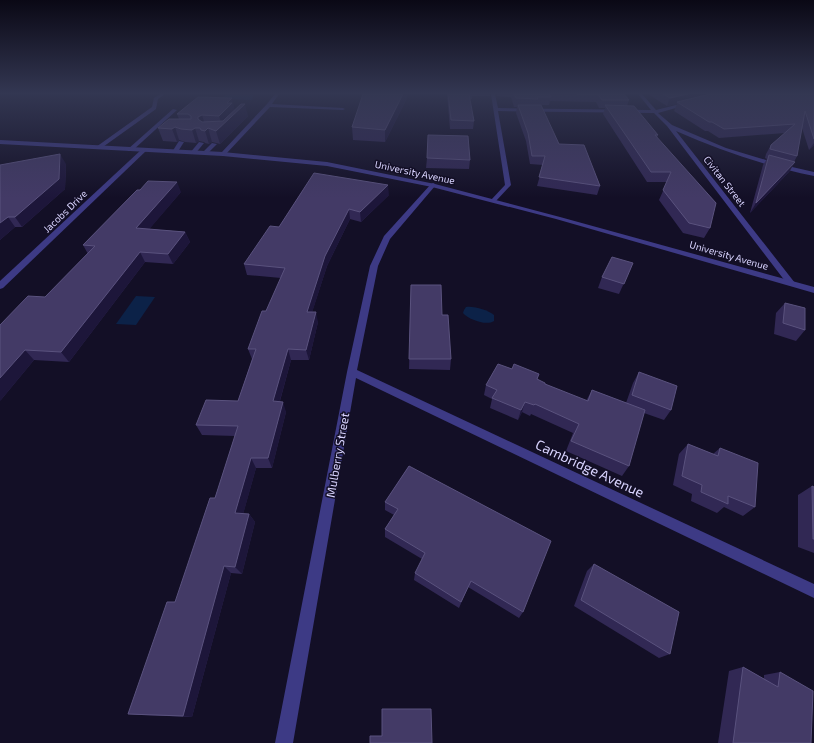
<svg xmlns="http://www.w3.org/2000/svg" width="814" height="743" font-family="'Exo 2',sans-serif">
<style>
.water{fill:#0c2248}
.lines{fill:none;stroke-linecap:round;stroke-linejoin:round}
.service{fill:#3d3a85;fill-rule:evenodd}
.minor{fill:#3d3a85;fill-rule:evenodd}
.tertiary{fill:#3d3a85;fill-rule:evenodd}
.wall{fill:#312854}
.shaded-wall{fill:#1d163a}
.building{fill:#433a66;stroke:#5a527e}
.labels{text-anchor:middle;dominant-baseline:central;stroke-width:3;stroke-linejoin:round;paint-order:stroke}
.far-street-label{font-size:10px;fill:#d9d4ff;stroke:#130f26}
.street-label{font-size:12px;fill:#d9d4ff;stroke:#130f26}
.near-street-label{font-size:14px;fill:#d9d4ff;stroke:#130f26}
</style>
<rect width="100%" height="100%" fill="#130f26"/>
<g class="water">
<path d="M 226,94 L 253,94 L 252,100 L 222,99 Z"/>
<path d="M 136,296 L 155,297 L 136,325 L 116,324 Z"/>
<path d="M 466,307 C 475,306 487,310 494,315 L 494,321 C 487,326 469,320 463,313 L 464,310 Z"/>
</g>
<g class="lines">
<g class="service">
<path d="M 160,94 L 165,94 L 158,99 L 156,109 L 100,149 L 96,149 L 96,147 L 152,107 L 154,98 Z"/>
<path d="M 173,109 L 177,110 L 132,151 L 128,151 L 128,149 Z"/>
<path d="M 179,141 L 184,142 L 177,153 L 173,153 L 172,152 Z"/>
<path d="M 199,142 L 204,143 L 195,154 L 191,154 L 190,153 Z"/>
<path d="M 212,143 L 217,144 L 207,154 L 203,154 L 203,152 Z"/>
</g>
<g class="minor">
<path d="M 275,94 L 279,94 L 272,104 L 343,108 L 345,109 L 343,110 L 270,107 L 225,155 L 221,155 L 221,153 L 267,104 Z"/>
<path d="M 491,94 L 495,94 L 498,108 L 651,110 L 638,94 L 642,94 L 656,110 L 688,102 L 690,104 L 658,113 L 672,125 L 726,148 L 779,164 L 814,172 L 814,176 C 766,166 721,151 676,131 L 795,283 L 794,285 L 788,285 L 667,126 L 654,113 L 498,111 L 511,185 L 495,202 L 491,202 L 491,200 L 505,185 Z"/>
<path d="M 142,149 L 147,150 L 3,288 L 0,289 L 0,281 Z"/>
<path d="M 433,183 L 435,184 L 435,186 L 390,239 L 378,266 L 357,370 L 814,584 L 814,598 L 356,378 L 293,743 L 275,743 L 347,372 L 370,266 L 384,236 L 431,184 Z"/>
</g>
<path class="tertiary" d="M 0,140 L 223,152 L 327,162 L 435,184 L 560,217 L 814,287 L 814,293 L 556,219 L 432,187 L 327,166 L 223,156 L 0,144 Z"/>
</g>
<g class="wall">
<path d="M 447,94 L 490,94 L 490,96 L 472,96 L 472,99 L 470,99 L 474,121 L 473,129 L 450,129 Z"/>
<path d="M 496,94 L 624,94 L 629,100 L 627,106 L 658,135 L 657,138 L 710,228 L 704,238 L 683,233 L 659,200 L 667,182 L 647,182 L 603,114 L 605,108 L 599,108 L 596,102 L 550,101 L 549,105 L 537,105 L 559,144 L 600,186 L 597,195 L 537,186 L 543,165 L 530,164 L 526,141 L 516,113 L 517,107 L 514,107 L 511,97 L 497,96 Z"/>
<path d="M 648,94 L 814,94 L 814,145 L 809,150 L 802,128 L 797,156 L 794,162 L 795,162 L 789,172 L 750,213 L 763,165 L 767,159 L 765,158 L 766,154 L 771,145 L 785,133 L 719,138 L 708,131 L 705,131 L 674,111 L 677,104 L 667,106 Z"/>
<path d="M 407,98 L 385,142 L 353,140 L 352,127 Z"/>
<path d="M 235,110 L 248,116 L 220,144 L 212,142 L 209,144 L 205,143 L 204,142 L 199,141 L 196,143 L 185,142 L 179,140 L 177,142 L 163,141 L 158,128 L 179,119 L 177,114 Z"/>
<path d="M 427,158 L 470,160 L 469,169 L 426,168 Z"/>
<path d="M 66,164 L 65,189 L 22,227 L 15,227 L 0,240 L 0,165 Z"/>
<path d="M 181,192 L 149,229 L 185,232 L 190,242 L 173,264 L 145,262 L 69,362 L 34,360 L 0,401 L 45,297 L 88,254 L 83,245 Z"/>
<path d="M 389,195 L 361,222 L 350,219 L 327,266 L 312,312 L 318,322 L 309,360 L 291,360 L 280,401 L 286,412 L 272,468 L 256,468 L 243,514 L 249,514 L 255,522 L 242,574 L 231,573 L 192,717 L 141,715 L 128,714 L 175,602 L 215,498 L 235,436 L 202,435 L 196,425 L 238,401 L 252,359 L 248,349 L 266,311 L 281,278 L 247,275 L 244,264 L 279,227 Z"/>
<path d="M 633,263 L 619,294 L 598,288 L 602,277 Z"/>
<path d="M 411,285 L 442,315 L 451,359 L 450,370 L 409,369 Z"/>
<path d="M 785,303 L 805,330 L 796,341 L 774,334 L 776,313 Z"/>
<path d="M 512,369 L 539,374 L 537,379 L 545,384 L 586,401 L 592,390 L 626,403 L 633,383 L 639,372 L 671,410 L 664,420 L 644,413 L 629,466 L 622,476 L 566,451 L 573,433 L 531,414 L 530,416 L 522,412 L 518,420 L 490,408 L 492,399 L 484,395 L 486,385 Z"/>
<path d="M 688,444 L 713,454 L 720,448 L 755,507 L 743,516 L 724,507 L 717,513 L 691,501 L 692,494 L 673,485 L 679,454 Z"/>
<path d="M 409,466 L 523,612 L 519,618 L 468,587 L 459,608 L 414,580 L 415,573 L 422,559 L 385,537 L 385,529 L 394,515 L 385,510 L 385,502 Z"/>
<path d="M 812,486 L 814,487 L 814,553 L 798,547 L 798,495 Z"/>
<path d="M 594,564 L 670,654 L 659,658 L 574,606 L 587,571 Z"/>
<path d="M 743,667 L 764,679 L 764,675 L 780,672 L 811,743 L 718,743 L 729,671 Z"/>
</g>
<g class="shaded-wall">
<path d="M 403,94 L 408,94 L 407,98 L 385,142 L 385,130 Z"/>
<path d="M 688,94 L 718,94 L 677,102 L 677,104 L 667,106 L 670,98 Z"/>
<path d="M 232,98 L 235,111 L 245,104 L 248,116 L 220,144 L 216,131 L 222,126 L 219,116 L 227,103 Z"/>
<path d="M 202,115 L 206,128 L 198,119 L 198,117 Z"/>
<path d="M 175,127 L 179,140 L 177,142 L 172,129 Z"/>
<path d="M 195,128 L 199,141 L 196,143 L 192,130 Z"/>
<path d="M 208,128 L 212,142 L 209,144 L 205,131 Z"/>
<path d="M 814,143 L 814,145 L 809,150 Z"/>
<path d="M 60,154 L 66,164 L 65,189 L 22,227 L 15,217 Z"/>
<path d="M 795,162 L 789,172 L 750,213 L 756,203 Z"/>
<path d="M 177,182 L 181,192 L 141,239 L 136,228 Z"/>
<path d="M 388,185 L 389,195 L 361,222 L 360,212 Z"/>
<path d="M 349,209 L 350,219 L 327,266 L 309,322 L 307,312 L 325,256 Z"/>
<path d="M 8,217 L 15,227 L 0,240 L 0,223 Z"/>
<path d="M 185,232 L 190,242 L 173,264 L 168,254 Z"/>
<path d="M 140,252 L 145,262 L 69,362 L 61,352 Z"/>
<path d="M 316,312 L 318,322 L 309,360 L 306,350 Z"/>
<path d="M 288,349 L 291,360 L 277,411 L 273,401 Z"/>
<path d="M 25,350 L 34,360 L 0,401 L 0,378 Z"/>
<path d="M 283,402 L 286,412 L 272,468 L 268,458 Z"/>
<path d="M 525,402 L 522,412 L 518,420 L 521,410 Z"/>
<path d="M 251,458 L 256,468 L 241,522 L 235,513 Z"/>
<path d="M 249,514 L 255,522 L 242,574 L 235,567 Z"/>
<path d="M 224,566 L 231,573 L 192,717 L 183,716 Z"/>
</g>
<g class="building">
<path d="M 363,94 L 403,94 L 385,130 L 352,127 Z"/>
<path d="M 448,94 L 469,94 L 474,121 L 451,120 Z"/>
<path d="M 514,94 L 549,94 L 551,97 L 537,97 L 538,99 L 516,98 Z"/>
<path d="M 577,94 L 624,94 L 629,100 L 602,100 L 598,94 Z"/>
<path d="M 663,94 L 688,94 L 670,98 Z"/>
<path d="M 710,94 L 814,94 L 814,139 L 805,111 L 797,156 L 770,149 L 771,145 L 795,124 L 724,129 L 712,122 L 709,122 L 677,102 Z"/>
<path d="M 198,97 L 232,98 L 227,103 L 232,103 L 219,116 L 202,115 L 198,117 L 198,119 L 202,122 L 223,121 L 241,104 L 245,104 L 216,131 L 208,128 L 205,131 L 201,130 L 200,128 L 195,128 L 192,130 L 181,129 L 175,127 L 172,129 L 158,128 L 169,119 L 191,119 L 191,116 L 188,114 L 177,114 Z"/>
<path d="M 518,105 L 541,105 L 559,144 L 584,145 L 600,186 L 539,177 L 545,156 L 532,156 L 528,133 Z"/>
<path d="M 605,105 L 634,106 L 658,135 L 655,135 L 716,203 L 710,228 L 689,223 L 663,190 L 671,172 L 651,172 Z"/>
<path d="M 428,135 L 468,136 L 470,160 L 427,158 Z"/>
<path d="M 60,154 L 59,179 L 15,217 L 8,217 L 0,223 L 0,165 Z"/>
<path d="M 769,155 L 795,162 L 756,203 Z"/>
<path d="M 314,173 L 388,185 L 360,212 L 349,209 L 325,256 L 307,312 L 316,312 L 306,350 L 288,349 L 273,401 L 283,402 L 268,458 L 251,458 L 235,513 L 249,514 L 235,567 L 224,566 L 183,716 L 128,714 L 167,602 L 175,602 L 210,498 L 215,498 L 238,426 L 196,425 L 206,400 L 238,401 L 256,349 L 248,349 L 262,311 L 266,311 L 285,268 L 244,264 L 270,226 L 279,227 Z"/>
<path d="M 148,181 L 177,182 L 136,228 L 185,232 L 168,254 L 140,252 L 61,352 L 25,350 L 0,378 L 0,325 L 28,296 L 45,297 L 95,246 L 83,245 L 137,190 L 140,190 Z"/>
<path d="M 612,257 L 633,263 L 624,284 L 602,277 Z"/>
<path d="M 411,285 L 441,285 L 442,315 L 448,315 L 451,359 L 409,359 Z"/>
<path d="M 785,303 L 805,308 L 805,330 L 783,323 Z"/>
<path d="M 498,364 L 512,369 L 514,364 L 539,374 L 537,379 L 545,383 L 545,384 L 588,401 L 592,390 L 645,410 L 629,466 L 571,441 L 579,424 L 535,404 L 534,405 L 525,402 L 521,410 L 492,398 L 497,390 L 486,385 Z"/>
<path d="M 639,372 L 677,386 L 671,410 L 632,395 Z"/>
<path d="M 688,444 L 718,456 L 720,448 L 758,463 L 755,507 L 728,496 L 728,504 L 701,492 L 702,485 L 682,476 Z"/>
<path d="M 409,466 L 551,541 L 523,612 L 471,581 L 461,602 L 415,573 L 425,553 L 385,529 L 398,509 L 385,502 Z"/>
<path d="M 812,486 L 814,487 L 814,539 L 813,539 Z"/>
<path d="M 594,564 L 679,612 L 670,654 L 581,600 Z"/>
<path d="M 743,667 L 778,687 L 780,672 L 813,691 L 811,743 L 733,743 Z"/>
<path d="M 382,709 L 431,709 L 432,743 L 370,743 L 370,736 L 382,736 Z"/>
</g>
<linearGradient id="sky" x2="0" y2="1"><stop stop-color="#0a0815"/><stop offset="0.47" stop-color="#333752"/><stop offset="1" stop-color="#333752" stop-opacity="0"/></linearGradient>
<rect width="814" height="198" fill="url(#sky)"/>
<g class="labels">
<g class="far-street-label">
<text transform="translate(415 172) rotate(12)">University Avenue</text>
<text transform="translate(725 181) rotate(52)">Civitan Street</text>
<text transform="translate(65 211) rotate(-44)">Jacobs Drive</text>
<text transform="translate(729 255) rotate(16)">University Avenue</text>
</g>
<g class="street-label">
<text transform="translate(337 455) rotate(-80)">Mulberry Street</text>
</g>
<g class="near-street-label">
<text transform="translate(590 468) rotate(25)">Cambridge Avenue</text>
</g>
</g>
</svg>
